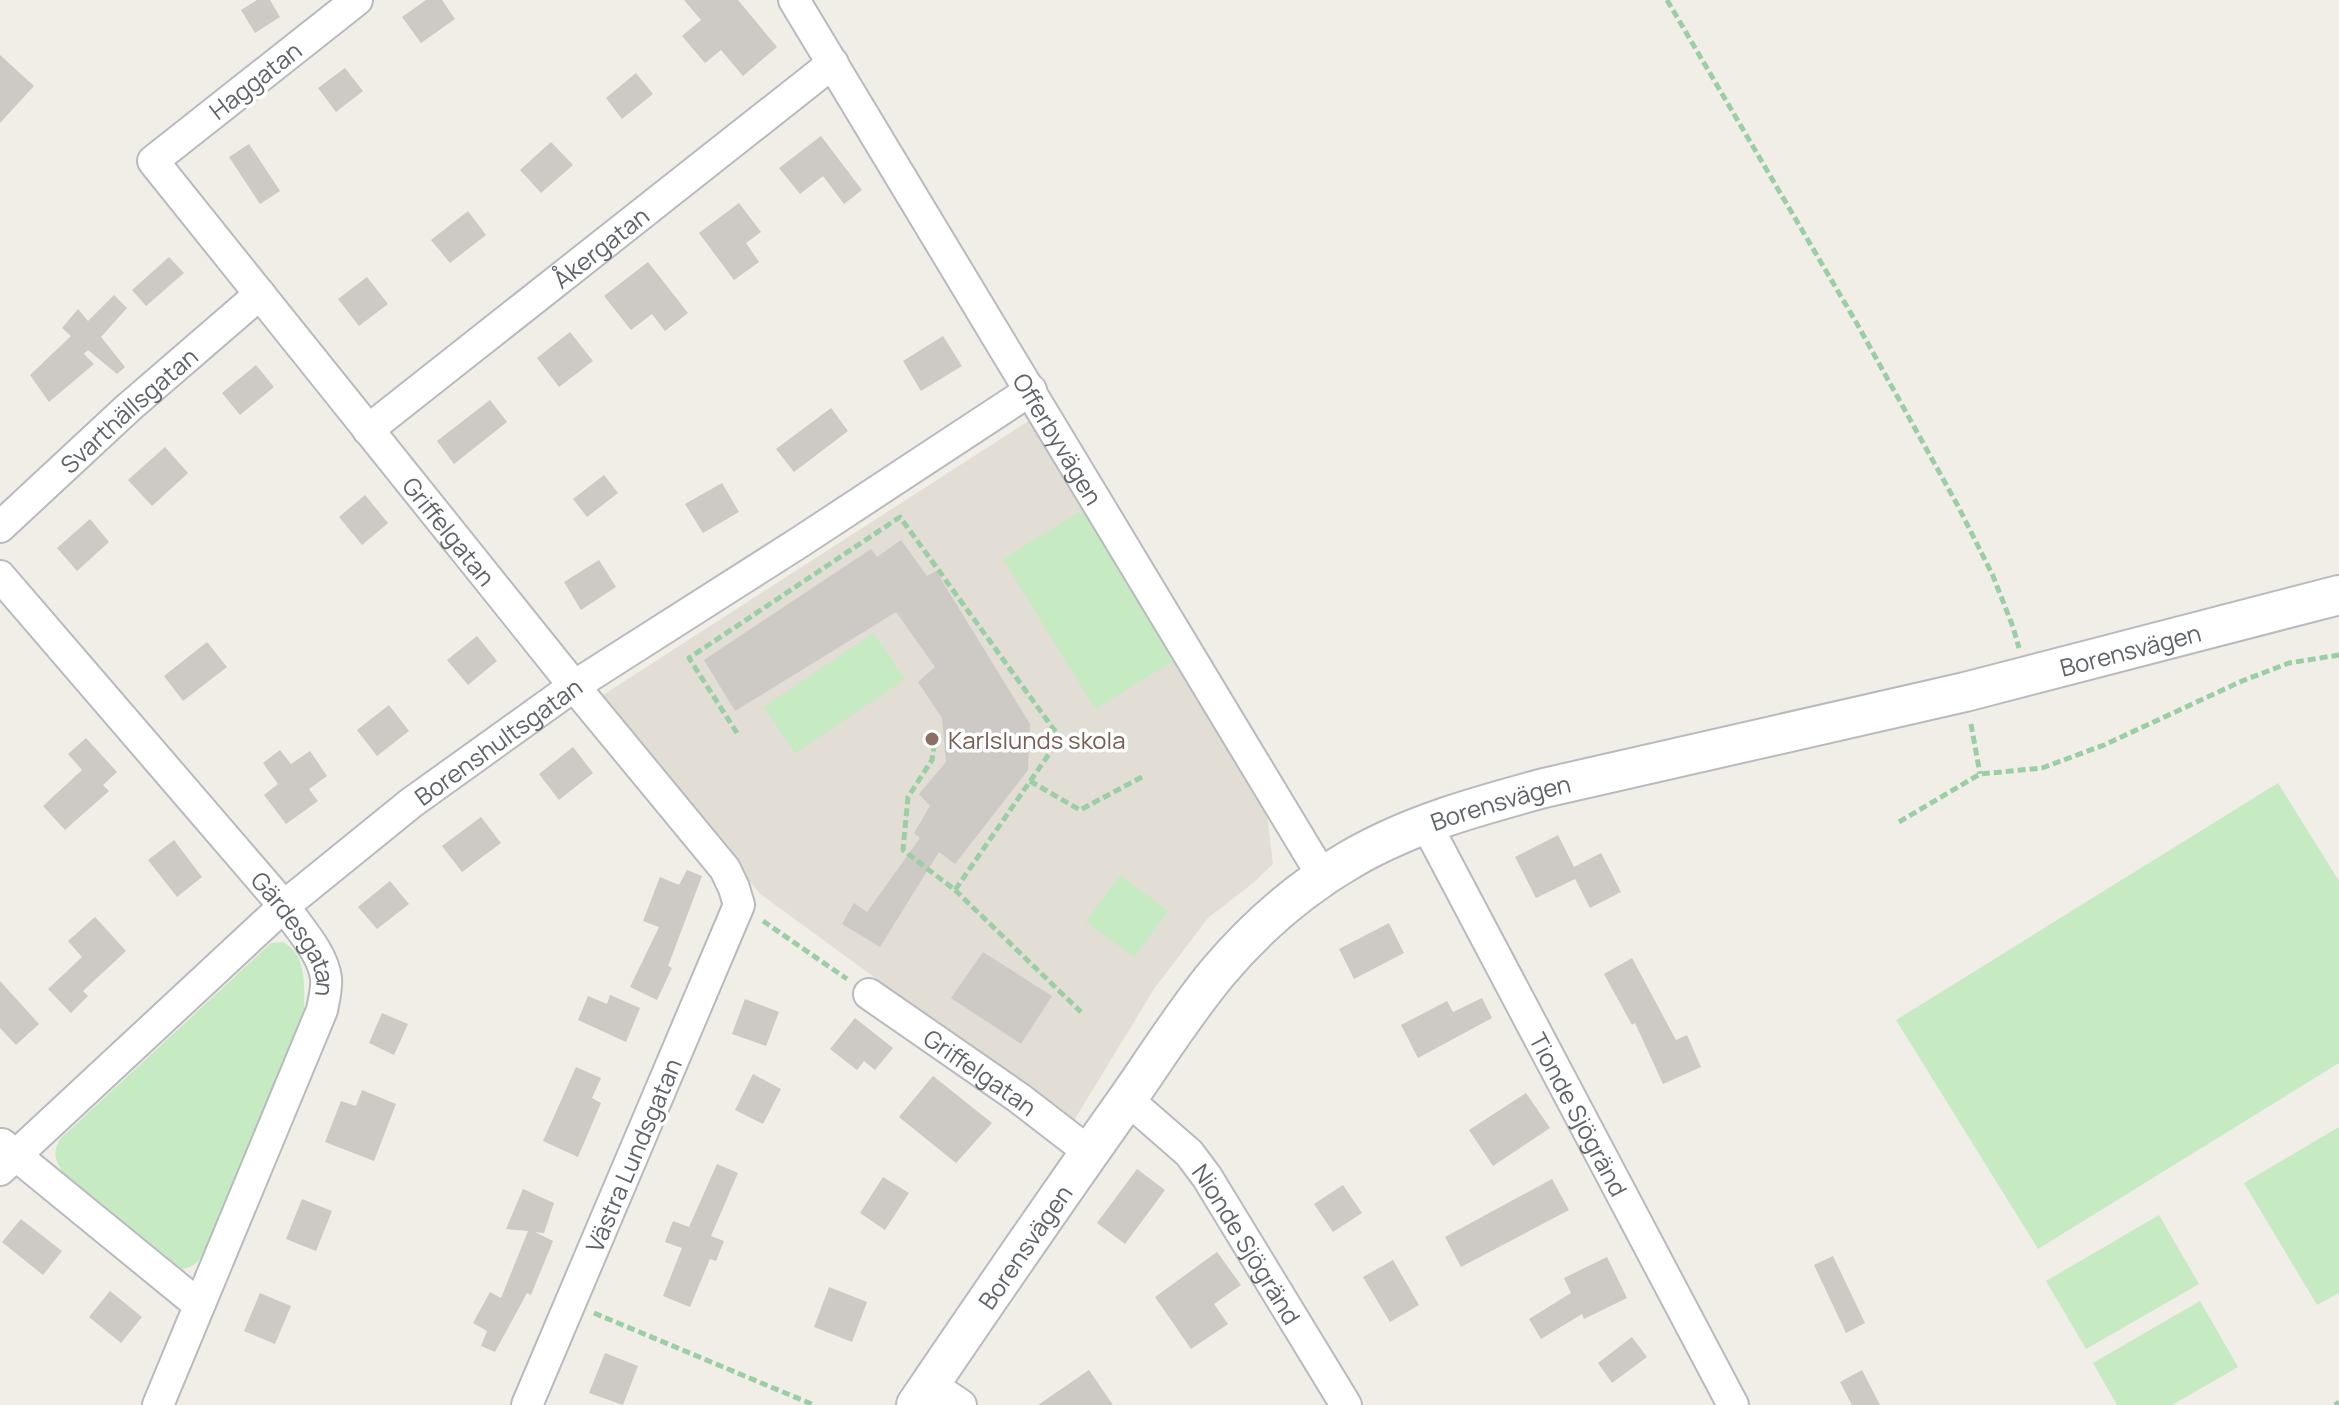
<svg xmlns="http://www.w3.org/2000/svg" width="2339" height="1405" font-family="Manrope,sans-serif">
<style>
.education{fill:#e2ddd5}
.green{fill:#c6eac2}
.building{fill:#cdc9c4}
.lines{fill:none;stroke-linecap:round;stroke-linejoin:round}
.minor-casing{stroke:#b7babe;stroke-width:34}
.tertiary-casing{stroke:#b7babe;stroke-width:42}
.path{stroke:#9ccea6;stroke-width:5;stroke-dasharray:8 4;stroke-linecap:butt}
.minor{stroke:#fff;stroke-width:30}
.tertiary{stroke:#fff;stroke-width:38}
.education-dot{fill:#8d6e63;stroke:#fff;stroke-width:3}
.labels{text-anchor:middle;dominant-baseline:central;stroke-width:7;stroke-linejoin:round;paint-order:stroke}
.street-label{font-size:24px;fill:#5e6468;stroke:#fff}
.education-label{font-size:24px;fill:#785e54;stroke:#fff;text-anchor:start}
</style>
<rect width="100%" height="100%" fill="#f1eee7"/>
<path class="education" d="M 1030,420 L 1266,805 L 1273,864 L 1253,883 L 1208,918 L 1154,989 L 1073,1122 L 759,893 L 674,782 L 603,695 Z"/>
<g class="green">
<path d="M 1082,510 L 1175,660 L 1095,709 L 1003,559 Z"/>
<path d="M 874,633 L 905,679 L 795,753 L 764,707 Z"/>
<path d="M 2278,783 L 2339,881 L 2339,1063 L 2038,1249 L 1896,1020 Z"/>
<path d="M 1120,875 L 1168,911 L 1134,957 L 1086,922 Z"/>
<path d="M 283,942 C 308,956 304,986 304,1012 L 212,1236 C 204,1252 200,1267 182,1269 L 62,1171 C 54,1158 53,1152 60,1139 L 271,943 Z"/>
<path d="M 2339,1127 L 2339,1293 L 2317,1305 L 2244,1183 Z"/>
<path d="M 2159,1215 L 2199,1284 L 2086,1349 L 2046,1281 Z"/>
<path d="M 2200,1301 L 2238,1367 L 2172,1405 L 2117,1405 L 2093,1363 Z"/>
</g>
<g class="building">
<path d="M 257,0 L 270,0 L 280,17 L 255,33 L 241,10 Z"/>
<path d="M 426,0 L 442,0 L 455,19 L 421,43 L 402,17 Z"/>
<path d="M 684,0 L 738,0 L 777,47 L 743,76 L 721,50 L 705,63 L 682,36 L 701,20 Z"/>
<path d="M 0,55 L 34,86 L 0,123 Z"/>
<path d="M 345,68 L 363,91 L 336,112 L 318,88 Z"/>
<path d="M 636,73 L 653,94 L 622,119 L 606,98 Z"/>
<path d="M 821,136 L 862,190 L 844,204 L 823,176 L 800,194 L 779,168 Z"/>
<path d="M 551,142 L 573,165 L 541,193 L 520,170 Z"/>
<path d="M 249,144 L 280,191 L 260,204 L 229,157 Z"/>
<path d="M 739,203 L 761,232 L 746,243 L 759,262 L 734,280 L 699,233 Z"/>
<path d="M 468,211 L 486,235 L 450,263 L 431,240 Z"/>
<path d="M 169,257 L 184,273 L 146,306 L 132,290 Z"/>
<path d="M 648,262 L 688,313 L 665,331 L 652,314 L 631,330 L 604,296 Z"/>
<path d="M 367,277 L 388,304 L 359,326 L 338,299 Z"/>
<path d="M 114,295 L 127,308 L 101,337 L 125,367 L 117,374 L 88,350 L 84,354 L 94,364 L 49,402 L 30,375 L 71,336 L 62,328 L 78,309 L 88,321 Z"/>
<path d="M 570,332 L 593,361 L 559,387 L 537,358 Z"/>
<path d="M 943,336 L 962,366 L 921,391 L 903,361 Z"/>
<path d="M 256,365 L 274,387 L 240,415 L 222,393 Z"/>
<path d="M 490,400 L 507,422 L 454,464 L 437,441 Z"/>
<path d="M 831,408 L 848,431 L 794,472 L 776,449 Z"/>
<path d="M 165,447 L 188,473 L 152,506 L 128,480 Z"/>
<path d="M 604,475 L 618,493 L 587,517 L 573,499 Z"/>
<path d="M 722,483 L 739,512 L 703,533 L 685,504 Z"/>
<path d="M 365,495 L 388,523 L 362,545 L 339,517 Z"/>
<path d="M 90,519 L 109,542 L 77,571 L 57,548 Z"/>
<path d="M 901,540 L 927,576 L 936,571 L 1030,724 L 1028,770 L 955,864 L 939,852 L 880,947 L 842,924 L 854,903 L 867,912 L 920,838 L 914,833 L 930,806 L 919,794 L 946,762 L 942,718 L 918,682 L 935,667 L 896,612 L 735,711 L 704,660 L 871,549 L 877,557 Z"/>
<path d="M 599,560 L 616,587 L 581,610 L 564,582 Z"/>
<path d="M 477,636 L 497,661 L 468,685 L 447,660 Z"/>
<path d="M 207,642 L 227,667 L 183,701 L 164,676 Z"/>
<path d="M 389,705 L 409,731 L 377,756 L 357,730 Z"/>
<path d="M 86,738 L 117,772 L 103,785 L 109,791 L 65,830 L 43,806 L 82,770 L 68,754 Z"/>
<path d="M 573,747 L 593,773 L 559,800 L 539,774 Z"/>
<path d="M 280,750 L 291,764 L 310,751 L 327,776 L 309,789 L 318,801 L 286,824 L 264,795 L 278,784 L 263,763 Z"/>
<path d="M 481,817 L 501,843 L 462,872 L 442,846 Z"/>
<path d="M 1558,835 L 1574,867 L 1601,853 L 1621,892 L 1590,908 L 1575,879 L 1536,898 L 1515,857 Z"/>
<path d="M 174,840 L 202,877 L 177,897 L 148,860 Z"/>
<path d="M 687,870 L 702,876 L 668,966 L 672,968 L 657,1000 L 630,987 L 659,927 L 643,921 L 660,877 L 679,885 Z"/>
<path d="M 390,881 L 409,904 L 377,929 L 358,907 Z"/>
<path d="M 95,917 L 126,951 L 83,991 L 88,996 L 71,1013 L 48,989 L 82,957 L 68,941 Z"/>
<path d="M 1389,923 L 1404,953 L 1354,979 L 1339,949 Z"/>
<path d="M 983,952 L 1052,996 L 1021,1044 L 951,998 Z"/>
<path d="M 1632,958 L 1676,1040 L 1687,1035 L 1701,1067 L 1663,1084 L 1635,1023 L 1632,1025 L 1604,974 Z"/>
<path d="M 0,981 L 39,1024 L 16,1045 L 0,1028 Z"/>
<path d="M 610,995 L 640,1008 L 626,1042 L 578,1020 L 588,996 L 607,1004 Z"/>
<path d="M 1482,998 L 1492,1018 L 1418,1058 L 1401,1025 L 1447,1001 L 1453,1012 Z"/>
<path d="M 745,999 L 779,1012 L 766,1046 L 732,1034 Z"/>
<path d="M 382,1013 L 408,1024 L 394,1055 L 369,1043 Z"/>
<path d="M 855,1018 L 893,1048 L 875,1070 L 864,1061 L 857,1070 L 830,1049 Z"/>
<path d="M 576,1067 L 601,1078 L 592,1098 L 601,1103 L 578,1157 L 543,1141 Z"/>
<path d="M 753,1074 L 781,1089 L 763,1124 L 735,1110 Z"/>
<path d="M 933,1076 L 992,1123 L 956,1163 L 899,1117 Z"/>
<path d="M 362,1090 L 396,1104 L 374,1161 L 325,1142 L 341,1101 L 356,1106 Z"/>
<path d="M 1526,1093 L 1550,1128 L 1493,1166 L 1469,1130 Z"/>
<path d="M 717,1164 L 738,1173 L 711,1236 L 724,1241 L 716,1261 L 710,1259 L 690,1307 L 663,1296 L 682,1248 L 665,1242 L 673,1221 L 689,1227 Z"/>
<path d="M 1137,1169 L 1165,1190 L 1125,1244 L 1097,1223 Z"/>
<path d="M 883,1177 L 909,1193 L 885,1230 L 860,1213 Z"/>
<path d="M 1552,1179 L 1569,1210 L 1461,1267 L 1445,1237 Z"/>
<path d="M 1343,1185 L 1362,1213 L 1333,1232 L 1314,1204 Z"/>
<path d="M 523,1189 L 554,1203 L 544,1233 L 535,1232 L 553,1241 L 531,1295 L 527,1293 L 495,1352 L 481,1346 L 487,1331 L 473,1323 L 490,1292 L 501,1298 L 528,1231 L 506,1229 Z"/>
<path d="M 302,1199 L 332,1211 L 316,1251 L 286,1239 Z"/>
<path d="M 21,1219 L 62,1251 L 43,1275 L 2,1242 Z"/>
<path d="M 1217,1252 L 1241,1285 L 1214,1304 L 1228,1324 L 1191,1349 L 1155,1297 Z"/>
<path d="M 1833,1256 L 1865,1323 L 1846,1333 L 1814,1265 Z"/>
<path d="M 1607,1257 L 1627,1298 L 1584,1319 L 1582,1314 L 1541,1339 L 1529,1319 L 1571,1293 L 1564,1278 Z"/>
<path d="M 1393,1260 L 1419,1305 L 1390,1322 L 1363,1277 Z"/>
<path d="M 829,1287 L 867,1302 L 852,1342 L 814,1327 Z"/>
<path d="M 110,1291 L 142,1317 L 121,1343 L 89,1317 Z"/>
<path d="M 260,1293 L 291,1306 L 275,1344 L 244,1331 Z"/>
<path d="M 1632,1337 L 1647,1357 L 1612,1383 L 1598,1363 Z"/>
<path d="M 605,1353 L 638,1366 L 623,1405 L 589,1393 Z"/>
<path d="M 1089,1370 L 1113,1405 L 1038,1405 Z"/>
<path d="M 1862,1370 L 1880,1405 L 1852,1405 L 1840,1382 Z"/>
</g>
<g class="lines">
<defs>
<g id="minor">
<path id="s1" d="M 357,0 L 153,161 L 574,686 L 725,869 L 734,888 L 739,905 L 527,1405"/>
<path id="s2" d="M 794,0 L 1323,877"/>
<path id="s3" d="M 368,430 L 833,63"/>
<path id="s4" d="M 0,527 L 128,408 L 260,294"/>
<path id="s5" d="M 0,576 L 284,906 C 298,927 323,953 326,978 C 327,989 324,999 322,1010 L 158,1405"/>
<path id="s6" d="M 1426,824 L 1733,1405"/>
<path id="s7" d="M 869,994 L 1019,1098 L 1089,1152"/>
<path id="s8" d="M 1127,1099 L 1189,1153 L 1207,1177 L 1346,1405"/>
<path d="M 2,1144 L 199,1305"/>
<path id="s9" d="M 0,1170 L 284,906 L 411,803 L 574,686 L 800,542 L 1031,390"/>
<path d="M 930,1384 L 961,1405"/>
</g>
<g id="tertiary">
<path id="s10" d="M 916,1405 C 985,1303 1055,1201 1126,1101 C 1156,1058 1184,1013 1218,972 C 1255,928 1301,888 1351,859 C 1411,824 1478,806 1544,788 L 1965,692 L 2339,595"/>
</g>
</defs>
<use href="#minor" class="minor-casing"/>
<use href="#tertiary" class="tertiary-casing"/>
<g class="path">
<path d="M 1667,0 L 1856,322 L 1958,506 L 1993,576 L 2013,627 L 2019,648"/>
<path d="M 1971,724 L 1980,774"/>
<path d="M 737,733 L 689,658 L 900,517 L 1060,738 L 955,890 L 903,850 L 908,797 L 932,760 L 936,732"/>
<path d="M 1030,781 L 1080,810 L 1142,777"/>
<path d="M 1899,822 L 1980,774 L 2042,768 L 2104,745 L 2242,681 L 2289,663 L 2339,655"/>
<path d="M 955,890 L 1081,1012"/>
<path d="M 763,921 L 847,979"/>
<path d="M 594,1313 L 814,1405"/>
<path d="M 2335,1405 L 2339,1402"/>
</g>
<use href="#minor" class="minor"/>
<use href="#tertiary" class="tertiary"/>
</g>
<circle class="education-dot" cx="932" cy="739" r="8"/>
<g class="labels">
<g class="street-label">
<text transform="translate(255 80) rotate(-38)">Haggatan</text>
<text stroke="none"><textPath href="#s3" startOffset="296">Åkergatan</textPath></text>
<text stroke="none"><textPath href="#s4" startOffset="174">Svarthällsgatan</textPath></text>
<text stroke="none"><textPath href="#s2" startOffset="512">Offerbyvägen</textPath></text>
<text stroke="none"><textPath href="#s1" startOffset="734">Griffelgatan</textPath></text>
<text stroke="none"><textPath href="#s10" startOffset="1512">Borensvägen</textPath></text>
<text stroke="none"><textPath href="#s9" startOffset="658">Borenshultsgatan</textPath></text>
<text stroke="none"><textPath href="#s10" startOffset="864">Borensvägen</textPath></text>
<text stroke="none"><textPath href="#s5" startOffset="466">Gärdesgatan</textPath></text>
<text stroke="none"><textPath href="#s7" startOffset="136">Griffelgatan</textPath></text>
<text stroke="none"><textPath href="#s6" startOffset="328">Tionde Sjögränd</textPath></text>
<text transform="translate(633 1155) rotate(-67)">Västra Lundsgatan</text>
<text stroke="none"><textPath href="#s8" startOffset="190">Nionde Sjögränd</textPath></text>
<text stroke="none"><textPath href="#s10" startOffset="192">Borensvägen</textPath></text>
</g>
<g class="education-label">
<text x="948" y="739">Karlslunds skola</text>
</g>
</g>
</svg>
